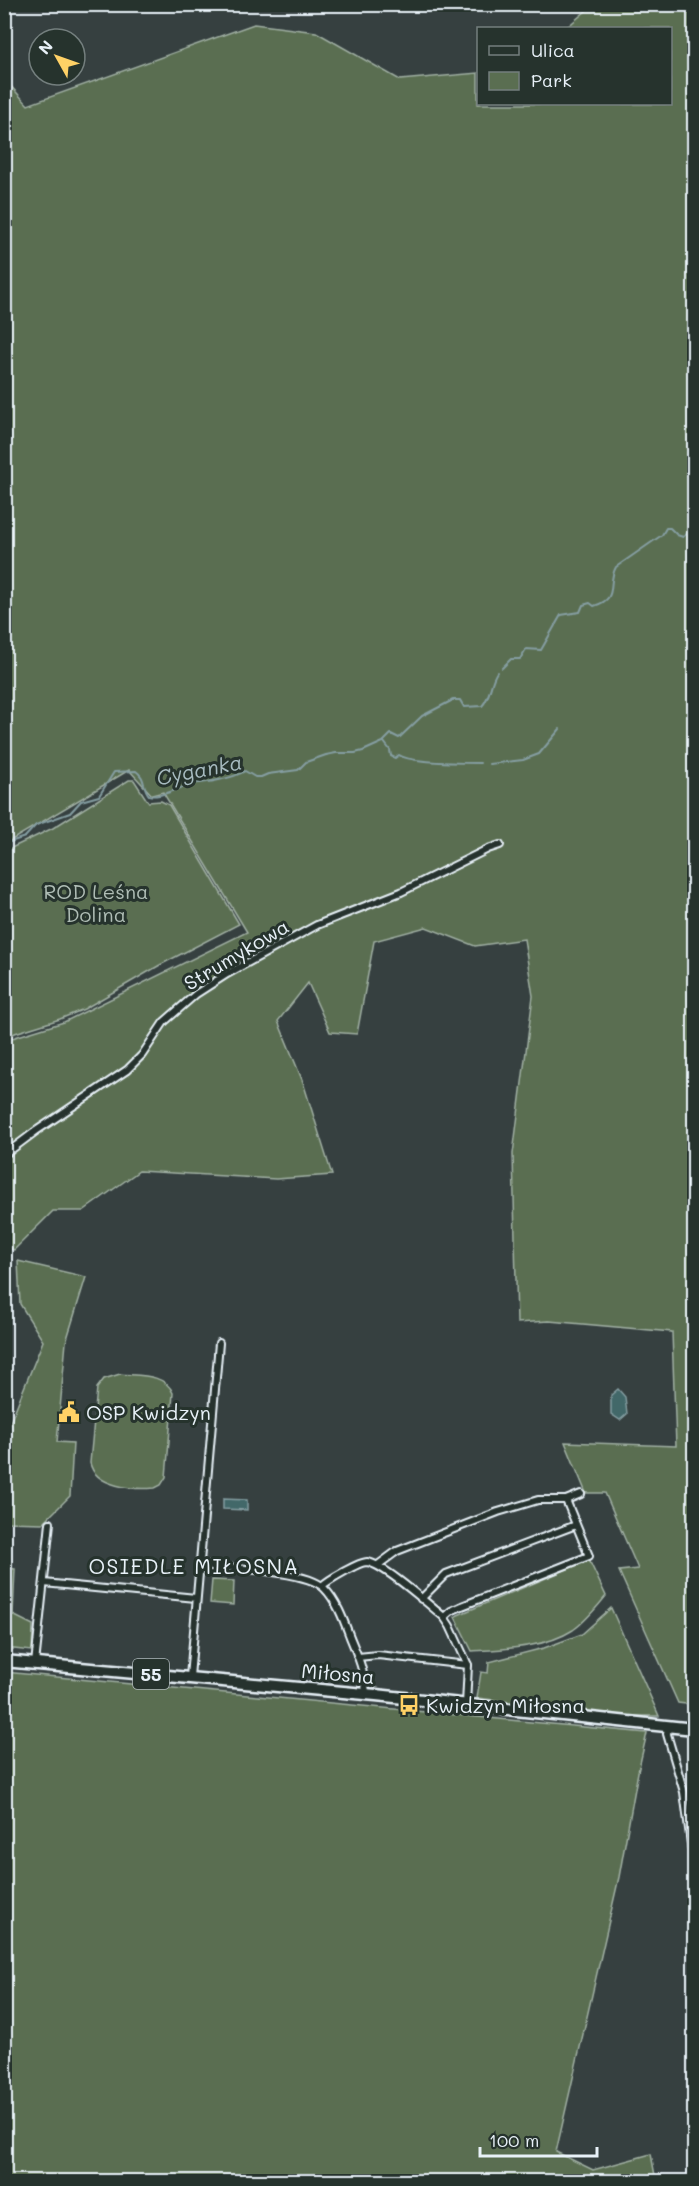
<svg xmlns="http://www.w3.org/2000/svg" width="699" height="2186" font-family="Mali,sans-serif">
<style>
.green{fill:#5a6e51;stroke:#a1b0a4;stroke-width:1.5}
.water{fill:#436769;stroke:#859ea2;stroke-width:1.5}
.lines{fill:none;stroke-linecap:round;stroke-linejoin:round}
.stream{stroke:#859ea2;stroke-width:2}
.minor-casing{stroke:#e8f1f8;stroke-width:10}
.primary-casing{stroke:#e8f1f8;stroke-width:15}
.minor{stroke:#26332d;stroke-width:6}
.primary{stroke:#26332d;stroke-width:10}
.labels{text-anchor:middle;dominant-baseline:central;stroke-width:6;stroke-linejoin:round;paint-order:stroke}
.shield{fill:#26332d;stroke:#aeb8bb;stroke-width:1.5}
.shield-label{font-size:18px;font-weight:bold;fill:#e8f1f8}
.park-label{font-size:20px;fill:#afbdb5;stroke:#26332d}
.street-label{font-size:20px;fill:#e8f1f8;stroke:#26332d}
.poi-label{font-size:20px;fill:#e8f1f8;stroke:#26332d;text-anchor:start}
.water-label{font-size:21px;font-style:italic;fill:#a6babf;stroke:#26332d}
.neighbourhood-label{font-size:21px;letter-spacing:1.5px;fill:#e8f1f8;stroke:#26332d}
</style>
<rect width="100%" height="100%" fill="#364040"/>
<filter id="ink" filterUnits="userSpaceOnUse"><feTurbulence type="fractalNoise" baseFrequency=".0167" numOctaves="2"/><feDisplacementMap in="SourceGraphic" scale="12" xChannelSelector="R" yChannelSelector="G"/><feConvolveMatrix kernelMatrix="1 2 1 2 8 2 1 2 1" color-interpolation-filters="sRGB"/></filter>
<g filter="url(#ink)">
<g class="green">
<path d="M 593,5 L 694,5 L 694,1705 L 678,1703 L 619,1571 L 638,1569 L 605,1493 L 586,1493 L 565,1442 L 676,1446 L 672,1332 L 549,1321 L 517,1323 L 513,1154 L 533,996 L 524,939 L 475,946 L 426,927 L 374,941 L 357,1034 L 330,1032 L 308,983 L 278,1021 L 303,1082 L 332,1175 L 276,1179 L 139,1171 L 83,1211 L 53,1211 L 14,1250 L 5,1247 L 5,1043 L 15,1037 L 64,1022 L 247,932 L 163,792 L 152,795 L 129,770 L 5,844 L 5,80 L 28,105 L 254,24 L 316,32 L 400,80 L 478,73 L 478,104 L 670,104 L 670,28 L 566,28 Z"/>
<path d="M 129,780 L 134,780 L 148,802 L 161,801 L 169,805 L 239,924 L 160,965 L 84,1009 L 60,1019 L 15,1033 L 5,1039 L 5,851 L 53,828 Z"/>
<path d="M 18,1261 L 86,1277 L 66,1342 L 57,1442 L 73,1443 L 70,1496 L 43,1523 L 5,1522 L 5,1435 L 43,1341 L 20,1304 Z"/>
<path d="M 120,1374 C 138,1376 165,1373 173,1393 L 166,1477 L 161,1485 L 155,1488 C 134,1490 95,1487 90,1463 L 97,1388 L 104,1379 Z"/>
<path d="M 589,1560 L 606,1596 C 596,1608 586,1621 573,1630 C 545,1648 505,1649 472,1651 L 455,1617 L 458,1615 Z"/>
<path d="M 5,1568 L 15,1569 L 13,1615 L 33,1625 L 32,1651 L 5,1648 Z"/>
<path d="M 212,1580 L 234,1581 L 233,1605 L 210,1603 Z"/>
<path d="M 611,1608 L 659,1716 L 629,1716 L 477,1698 L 481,1672 L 488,1673 L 489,1662 L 544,1648 L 582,1634 Z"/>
<path d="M 4,1672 L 647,1733 L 638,1772 L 619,1877 L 556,2152 L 593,2170 L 651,2154 L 656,2181 L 5,2181 Z"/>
</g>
<g class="water">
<path d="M 618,1389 L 625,1397 L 627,1414 L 620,1420 L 611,1414 L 611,1395 Z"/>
<path d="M 223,1499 L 247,1500 L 247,1510 L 223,1509 Z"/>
</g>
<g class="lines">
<g class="stream">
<path d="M 502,668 L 511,659 L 520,659 L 526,649 L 541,650 L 561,615 L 580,612 L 583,605 L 590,603 L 594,606 C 620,598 606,585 616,567 L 662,535 L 666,528 L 670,528 L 677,535 L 683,537 L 694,528"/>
<path d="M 384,742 L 390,750 L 391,756 L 395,758 L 399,755 C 410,763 464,763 480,763"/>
<path d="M 489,764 L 523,760 L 539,754 L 560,729"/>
<path d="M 4,844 L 25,837 L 36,825 L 70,813 L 81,801 L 99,796 L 114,772 L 136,771 C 146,778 142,787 149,795 C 158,798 182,788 191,783 C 204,784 234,778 245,771 L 255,777 L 261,777 L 268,774 L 298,770 L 306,762 L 326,755 L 336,753 L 355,753 L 363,751 L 383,742 L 391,734 L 399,738 L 422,716 L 453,700 L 460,700 L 464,707 L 482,706 C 491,697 490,682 497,672"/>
</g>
<defs>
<g id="minor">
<path d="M 4,1155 L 36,1131 L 127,1070 L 142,1055 L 164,1022 L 196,994 L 227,974 L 317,925 L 401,892 L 488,849 L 500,845"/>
<path d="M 199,1565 C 225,1568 307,1570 324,1588 C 337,1601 344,1621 350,1637 C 358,1656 365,1673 366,1694"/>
<path d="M 378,1565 L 397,1551 L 498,1512 L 538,1500 L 566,1500 L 581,1494"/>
<path d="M 44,1583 L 196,1598"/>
<path d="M 322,1586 C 328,1580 359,1562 367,1562 C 384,1564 429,1605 444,1617 L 450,1626 L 468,1665 L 466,1705"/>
<path d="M 421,1599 L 446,1574 L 576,1525"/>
<path d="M 444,1617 L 451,1611 L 462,1606 L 589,1556 L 566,1500"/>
<path d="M 358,1657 L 378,1655 L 468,1665"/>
<path d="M 35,1664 L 50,1523"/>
<path d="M 190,1677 L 219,1343"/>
<path d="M 668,1727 L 667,1734 L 684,1792 L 694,1866"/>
</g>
<path id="primary" d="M 4,1661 L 376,1695 L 694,1729"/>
</defs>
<use href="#minor" class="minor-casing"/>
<use href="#primary" class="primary-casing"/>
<use href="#minor" class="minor"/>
<use href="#primary" class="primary"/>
</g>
</g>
<defs>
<symbol id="civic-bare" viewBox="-9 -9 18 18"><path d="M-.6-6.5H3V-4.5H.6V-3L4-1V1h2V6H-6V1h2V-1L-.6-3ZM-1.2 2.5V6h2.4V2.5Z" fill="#ffd166" stroke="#26332d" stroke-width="2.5" paint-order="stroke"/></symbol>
<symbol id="bus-bare" viewBox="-9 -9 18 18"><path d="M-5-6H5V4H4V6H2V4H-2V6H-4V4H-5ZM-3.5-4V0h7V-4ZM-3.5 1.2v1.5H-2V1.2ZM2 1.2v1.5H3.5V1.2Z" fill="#ffd166" stroke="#26332d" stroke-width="2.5" paint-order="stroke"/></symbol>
</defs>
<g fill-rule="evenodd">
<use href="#civic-bare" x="54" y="1397" width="30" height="30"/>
<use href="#bus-bare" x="394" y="1690" width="30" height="30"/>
</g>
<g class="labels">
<rect class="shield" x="133" y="1659" width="36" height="30" rx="4.5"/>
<g class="shield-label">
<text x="151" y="1674">55</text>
</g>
<g class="park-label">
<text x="96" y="891">ROD Leśna<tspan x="96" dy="23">Dolina</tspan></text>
</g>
<g class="street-label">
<text transform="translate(236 954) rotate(-31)">Strumykowa</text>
<text transform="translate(338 1673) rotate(5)">Miłosna</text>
</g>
<g class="poi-label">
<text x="86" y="1412">OSP Kwidzyn</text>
<text x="426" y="1705">Kwidzyn Miłosna</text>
</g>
<g class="water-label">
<text transform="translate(199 769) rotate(-11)">Cyganka</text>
</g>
<g class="neighbourhood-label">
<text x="194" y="1565">OSIEDLE MIŁOSNA</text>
</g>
</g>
<rect width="699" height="2186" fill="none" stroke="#26332d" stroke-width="24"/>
<rect x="12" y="12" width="675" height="2162" fill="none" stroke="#e8f1f8" stroke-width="2" filter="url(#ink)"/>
<rect x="477" y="27" width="195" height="78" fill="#26332d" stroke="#747f7e" stroke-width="1.5"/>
<rect x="489" y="46" width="30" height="9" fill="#26332d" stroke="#747f7e" stroke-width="1.5"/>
<text x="531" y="57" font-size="18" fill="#e8f1f8">Ulica</text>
<rect x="489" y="72" width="30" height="18" fill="#5a6e51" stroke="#747f7e" stroke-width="1.5"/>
<text x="531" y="87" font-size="18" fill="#e8f1f8">Park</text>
<g transform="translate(57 57) rotate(310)"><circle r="28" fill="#26332d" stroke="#747f7e" stroke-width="1.5"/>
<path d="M0-4.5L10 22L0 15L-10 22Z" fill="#ffd166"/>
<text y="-9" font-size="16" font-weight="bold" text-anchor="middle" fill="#e8f1f8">N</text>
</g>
<path d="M480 2147v9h117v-9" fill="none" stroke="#e8f1f8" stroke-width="3"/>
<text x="489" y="2147" font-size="18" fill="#e8f1f8" stroke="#26332d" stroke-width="4.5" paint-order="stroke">100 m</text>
</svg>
